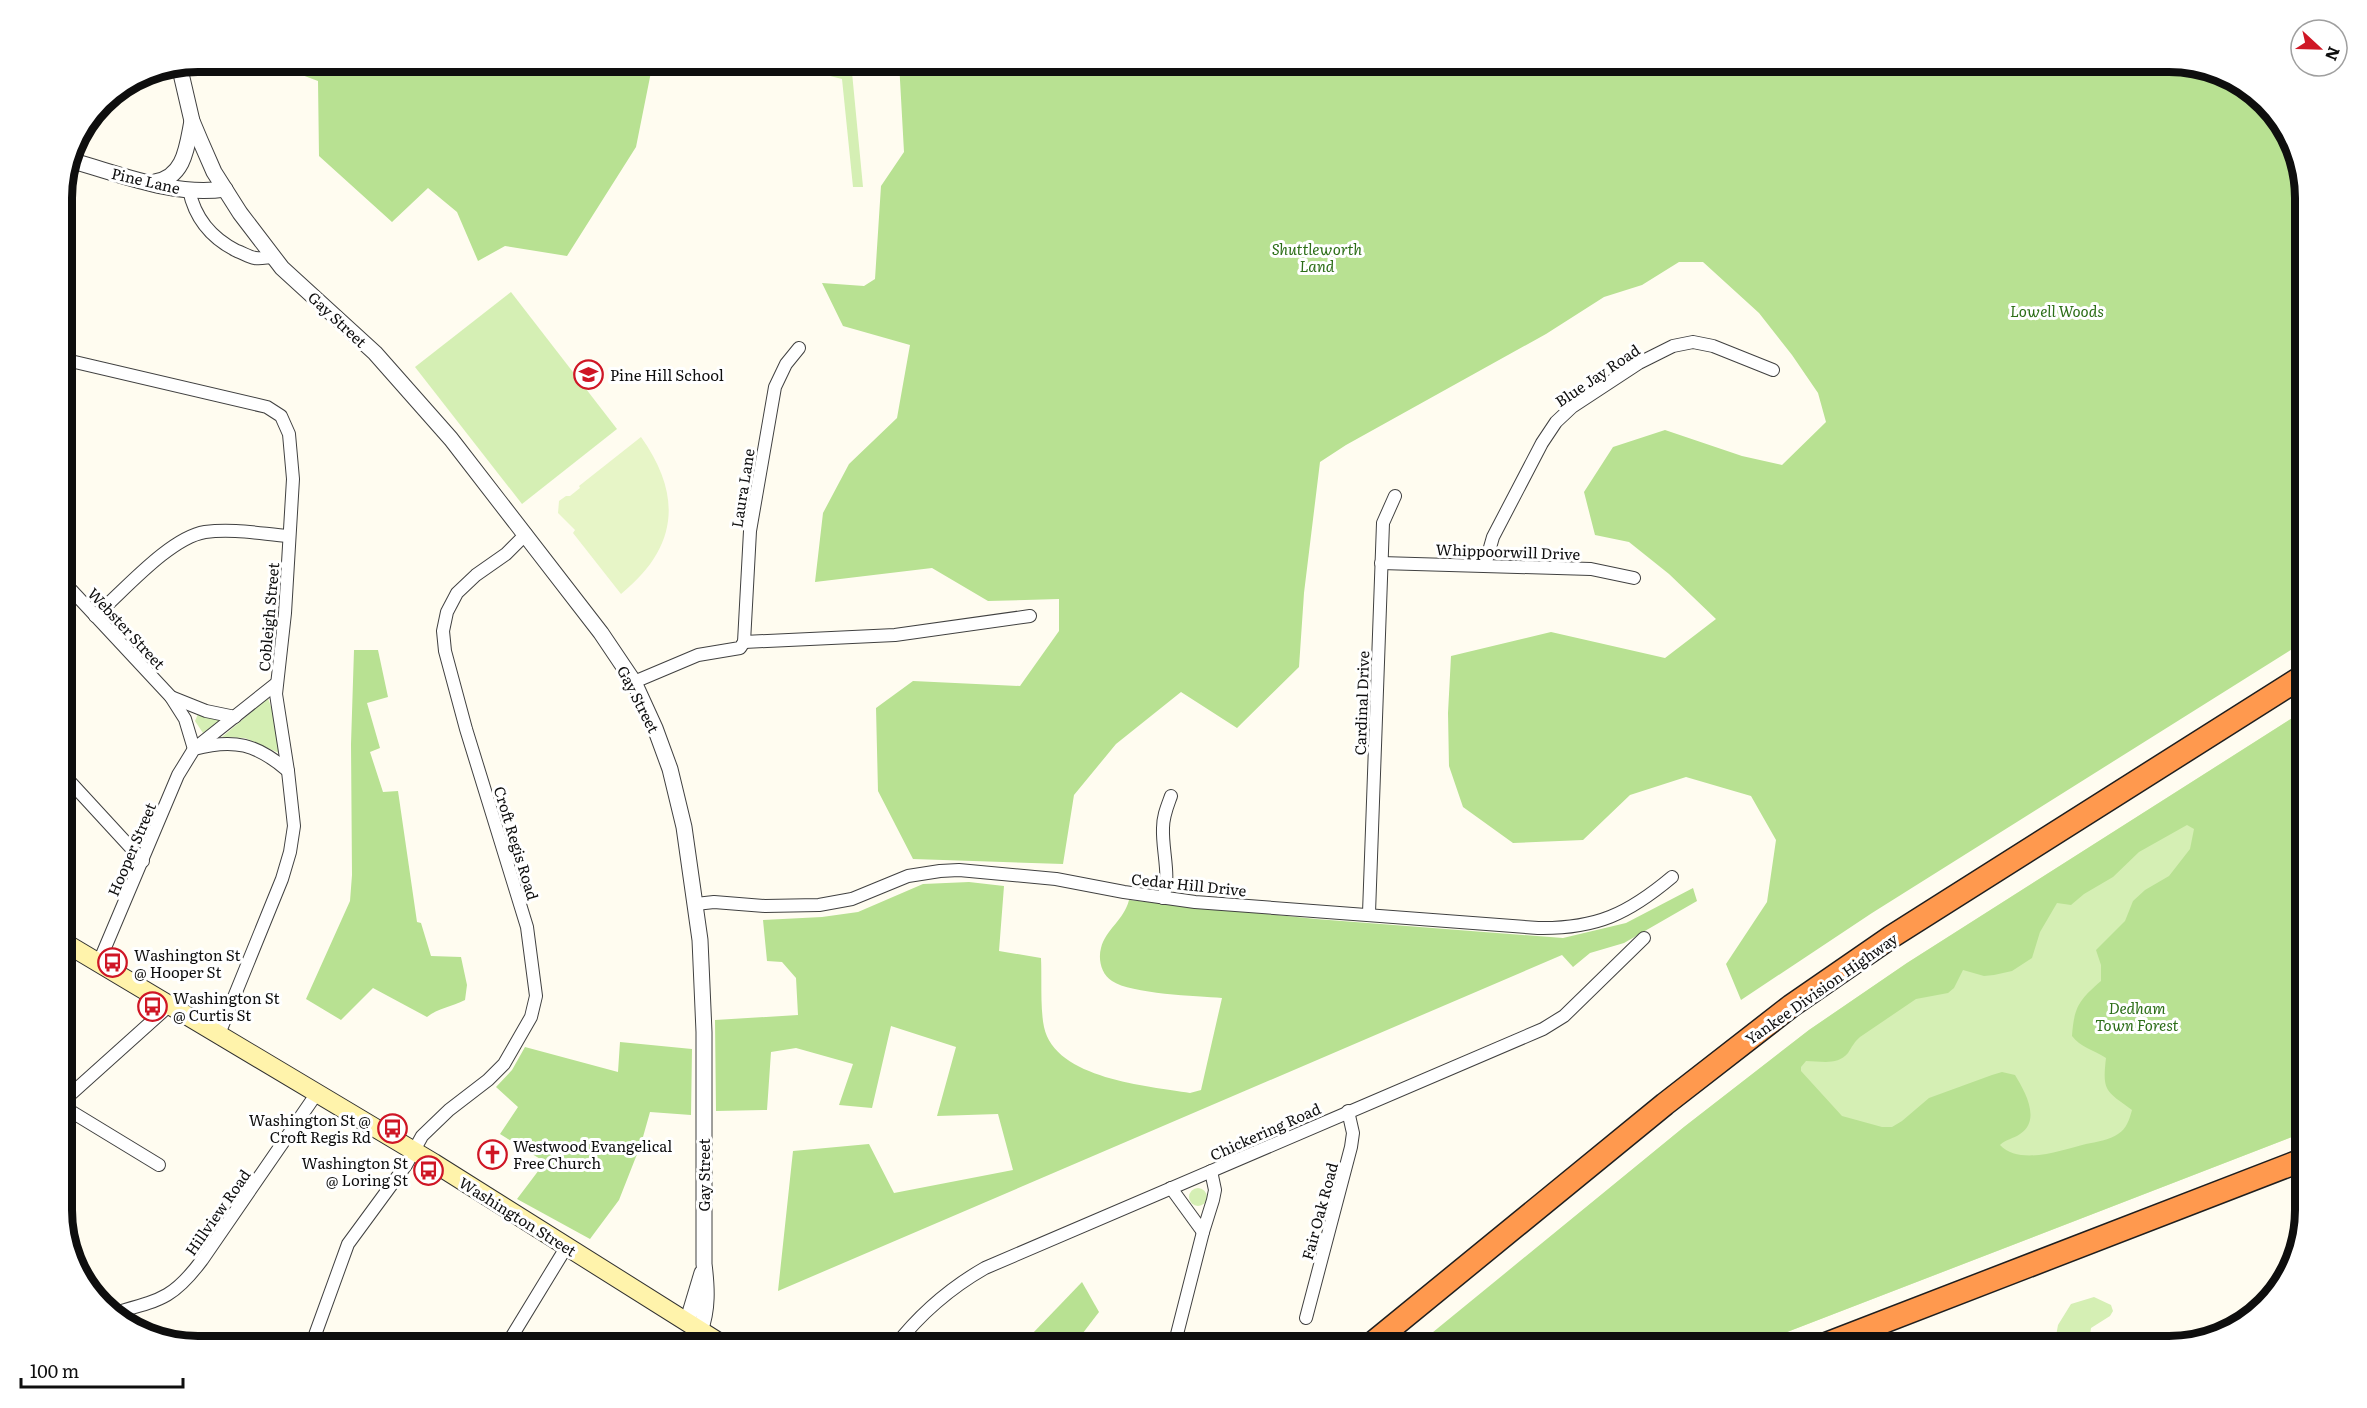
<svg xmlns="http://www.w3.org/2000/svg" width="2367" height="1408" font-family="Literata,serif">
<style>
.green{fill:#d5efb4}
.forest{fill:#b8e192;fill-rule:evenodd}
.pitch{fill:#e7f5c7}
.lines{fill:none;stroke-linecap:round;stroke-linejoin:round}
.minor-casing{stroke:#414141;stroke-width:14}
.tertiary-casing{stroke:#414141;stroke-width:17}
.secondary-casing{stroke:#303030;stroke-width:20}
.motorway-casing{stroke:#1f1f1f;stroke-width:25}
.minor{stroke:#fff;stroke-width:12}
.tertiary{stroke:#fff;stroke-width:15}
.secondary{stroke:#fff3ab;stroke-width:18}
.motorway{stroke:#ff994e;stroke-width:22}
.labels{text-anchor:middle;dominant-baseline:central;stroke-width:6;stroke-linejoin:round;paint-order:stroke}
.street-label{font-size:15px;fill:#0e0e0e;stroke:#fff}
.park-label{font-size:15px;font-style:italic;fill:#2c6e17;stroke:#fff}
.poi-label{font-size:15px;fill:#0e0e0e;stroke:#fff;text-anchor:start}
.rim{fill:none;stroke:#0e0e0e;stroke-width:8}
</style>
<rect width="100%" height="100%" fill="#fffcf0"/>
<g class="green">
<path d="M 828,62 L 851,62 L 863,187 L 853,187 L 842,79 L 830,76 Z"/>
<path d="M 511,292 L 617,429 L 522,504 L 415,367 Z"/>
<path d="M 268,698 L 278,728 L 279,753 L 245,738 L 222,737 Z"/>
<path d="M 2305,710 L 2305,1132 L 1751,1346 L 1470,1303 L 1684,1127 L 1809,1030 L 1907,963 Z"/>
<path d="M 198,714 L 219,719 L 219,722 L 203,733 L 195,721 Z"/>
<circle cx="1198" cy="1197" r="9"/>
<path d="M 2094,1297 L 2111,1305 L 2113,1311 L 2110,1316 L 2091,1328 L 2090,1335 L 2103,1346 L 2061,1346 L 2056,1336 L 2058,1325 L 2071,1304 Z"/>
</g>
<g class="forest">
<path d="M 267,62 L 653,61 L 653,62 L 636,147 L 567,256 L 505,246 L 478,261 L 457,212 L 428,188 L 392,222 L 319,156 L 318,81 Z"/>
<path d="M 899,62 L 2169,61 L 2237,80 L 2287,130 L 2305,190 L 2305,641 L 1872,913 L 1741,1000 L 1726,964 L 1767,902 L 1776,840 L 1751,796 L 1686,777 L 1630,795 L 1583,840 L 1513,843 L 1463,807 L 1449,766 L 1448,713 L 1451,656 L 1551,632 L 1665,658 L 1716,619 L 1669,574 L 1629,542 L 1595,535 L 1584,492 L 1613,447 L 1665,430 L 1742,456 L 1782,465 L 1826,422 L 1818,393 L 1792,355 L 1759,313 L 1703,262 L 1679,262 L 1642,285 L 1604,297 L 1546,334 L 1346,445 L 1320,462 L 1304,593 L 1299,667 L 1237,728 L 1181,692 L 1116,744 L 1074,795 L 1063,864 L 913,859 L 878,791 L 876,708 L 913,681 L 1020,686 L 1059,631 L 1059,599 L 988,601 L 932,568 L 815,582 L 823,513 L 849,464 L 897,418 L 910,345 L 843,326 L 822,283 L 864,286 L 875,279 L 881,186 L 904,152 Z"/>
<path d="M 354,650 L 378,650 L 388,697 L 367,703 L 380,748 L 370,752 L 383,792 L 398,791 L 417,922 L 421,923 L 431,956 L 461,957 L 467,985 L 465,1000 C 452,1007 438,1008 427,1017 L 373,988 L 341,1020 L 306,999 L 350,901 L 352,875 L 351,744 Z"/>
<path d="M 2305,710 L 2305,1132 L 1751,1346 L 1416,1346 L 1684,1127 L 1809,1030 L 1907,963 ZM 2187,825 L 2194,829 L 2190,849 L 2169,876 L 2145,890 L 2133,901 L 2125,921 L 2096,950 L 2101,965 L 2101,981 C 2079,1000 2074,1007 2072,1036 C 2080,1047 2094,1050 2106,1058 C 2102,1092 2106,1091 2132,1110 C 2129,1120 2127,1128 2118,1134 C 2110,1140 2096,1142 2086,1144 C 2062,1150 2020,1166 2000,1145 C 2006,1139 2013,1139 2020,1134 C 2042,1120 2024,1090 2015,1075 L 2002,1072 L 1992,1075 L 1929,1098 L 1902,1121 L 1892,1127 L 1882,1127 L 1842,1116 L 1801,1071 L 1801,1067 L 1806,1061 C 1821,1061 1837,1066 1848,1053 C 1852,1047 1854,1042 1860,1037 L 1916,999 L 1948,993 L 1954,988 L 1963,970 L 1984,976 L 1994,975 L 2012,971 L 2032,958 L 2040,932 L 2057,903 L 2071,905 L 2084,894 L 2113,877 L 2139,852 Z"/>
<path d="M 969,882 L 1004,886 L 999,951 L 1041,958 C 1042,978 1040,1008 1044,1027 C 1055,1079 1148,1086 1190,1093 L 1201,1090 L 1222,998 C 1197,996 1131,994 1112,981 C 1101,974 1098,959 1101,948 C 1106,929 1124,920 1129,900 L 1316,919 L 1563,938 L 1626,923 L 1693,888 L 1697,901 L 1624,943 L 1590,953 L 1573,967 L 1562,955 L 778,1291 L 793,1151 L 869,1144 L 894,1193 L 1013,1170 L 998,1114 L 937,1116 L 956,1047 L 891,1026 L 872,1108 L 839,1105 L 853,1064 L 796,1048 L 771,1052 L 767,1110 L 716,1111 L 715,1020 L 798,1015 L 796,978 L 782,962 L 767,961 L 763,920 L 822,917 L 858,912 L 923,884 Z"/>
<path d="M 620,1042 L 692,1049 L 691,1115 L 650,1112 L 641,1144 L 619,1200 L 590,1239 L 517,1199 L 545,1162 L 500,1134 L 518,1107 L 496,1087 L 512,1070 L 525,1047 L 618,1072 Z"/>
<path d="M 1082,1282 L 1099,1312 L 1073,1346 L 1045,1346 L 1032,1334 Z"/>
</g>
<path class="pitch" d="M 641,437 C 683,496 678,548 621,594 L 573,533 L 575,530 L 558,513 L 559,501 L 566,496 L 570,496 L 580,488 L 579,486 Z"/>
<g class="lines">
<defs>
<g id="minor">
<path d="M 189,190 C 195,219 211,238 237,251 C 243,253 249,257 255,258 C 261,259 268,257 274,257"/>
<path d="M 62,359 L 267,407 L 281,416 L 289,434 L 293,479 L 285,613 L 276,694 L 288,771 L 294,826 L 290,852 L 282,879 L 219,1034"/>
<path d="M 1381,563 L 1591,569 L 1634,578"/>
<path d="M 1485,565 L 1493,537 L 1542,443 L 1556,422 L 1572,407 L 1639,363 L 1673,346 L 1693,342 L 1713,346 L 1773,370"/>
<path d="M 62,580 L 171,697 L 185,719 L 194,749 L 277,683"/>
<path d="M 95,616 C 123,592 169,538 205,532 C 233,528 262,534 289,536"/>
<path d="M 744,642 L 895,635 L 1030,616"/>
<path d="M 634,682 L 698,655 L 740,648 L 744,642 L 750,531 L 775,387 L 786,364 L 799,348"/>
<path d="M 171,697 L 206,711 L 235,717"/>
<path d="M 62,773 L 143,861"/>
<path d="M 1163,898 C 1171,876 1162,851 1163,828 C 1163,816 1167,807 1171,796"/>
<path d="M 696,904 L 714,902 L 765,906 L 819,905 L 852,899 L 908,876 L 940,871 L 959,870 L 1056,879 L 1124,892 L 1195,902 L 1538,928 C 1596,929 1628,914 1672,877"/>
<path d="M 1369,913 L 1383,523 L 1395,496"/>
<path d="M 99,962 L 178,775 L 194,749 C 234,738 257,744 288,771"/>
<path d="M 62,1102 L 170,1005"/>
<path d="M 62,1106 L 159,1165"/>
<path d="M 1171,1188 L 1203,1232"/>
<path d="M 114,1313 C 160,1300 173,1299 202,1260 L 317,1093"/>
<path d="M 1306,1318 L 1351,1147 L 1353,1133 L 1348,1111"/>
<path d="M 311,1346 L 348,1244 L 406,1165 L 422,1136 L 449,1110 L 488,1080 L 504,1064 L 531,1017 L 536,996 L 527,927 L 466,729 L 445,651 L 443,631 L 447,612 L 457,593 L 476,575 L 506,554 L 526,534"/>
<path d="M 506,1346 L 567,1246"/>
<path d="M 895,1346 C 920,1314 950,1288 985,1268 L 1543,1029 L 1564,1016 L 1644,938"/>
<path d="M 1174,1346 L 1203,1232 L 1213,1200 L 1215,1190 L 1211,1171"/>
</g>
<g id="tertiary">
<path d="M 179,65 L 192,121 L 200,140 L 214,172 L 240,213 L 282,268 L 375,353 L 451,439 L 601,633 L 634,682 L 655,728 L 670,769 L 684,827 L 700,940 L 704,1032 L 704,1264 C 707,1288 708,1309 700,1331"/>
<path d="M 69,160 C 118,173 173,197 225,189"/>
<path d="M 155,182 C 185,177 187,146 192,121"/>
<path d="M 687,1323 L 702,1273"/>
</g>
<path id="secondary" d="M 62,941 L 434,1163 L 725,1346"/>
<g id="motorway">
<path d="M 1369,1346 L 1665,1104 L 1791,1006 L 1891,937 L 2305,675"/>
<path d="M 1821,1346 L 2305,1159"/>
</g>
</defs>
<use href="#minor" class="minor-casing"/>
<use href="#tertiary" class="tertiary-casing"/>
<use href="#secondary" class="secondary-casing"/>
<use href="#motorway" class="motorway-casing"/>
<use href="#minor" class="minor"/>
<use href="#tertiary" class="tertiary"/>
<use href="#secondary" class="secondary"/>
<use href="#motorway" class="motorway"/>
</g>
<defs>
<symbol id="school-ring" viewBox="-11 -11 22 22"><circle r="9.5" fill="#fff" stroke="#cf1625" stroke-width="1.5"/><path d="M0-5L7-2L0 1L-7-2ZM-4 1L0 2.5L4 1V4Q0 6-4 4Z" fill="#cf1625"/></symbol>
<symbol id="bus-ring" viewBox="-11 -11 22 22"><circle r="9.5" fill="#fff" stroke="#cf1625" stroke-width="1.5"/><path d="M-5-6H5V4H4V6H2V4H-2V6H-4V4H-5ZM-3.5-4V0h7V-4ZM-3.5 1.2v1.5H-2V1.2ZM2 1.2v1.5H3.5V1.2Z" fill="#cf1625"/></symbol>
<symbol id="church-ring" viewBox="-11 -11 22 22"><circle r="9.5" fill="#fff" stroke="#cf1625" stroke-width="1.5"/><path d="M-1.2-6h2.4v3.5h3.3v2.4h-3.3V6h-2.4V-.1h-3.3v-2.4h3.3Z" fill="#cf1625"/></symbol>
</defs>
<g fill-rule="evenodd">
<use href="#school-ring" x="572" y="358" width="33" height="33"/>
<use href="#bus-ring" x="96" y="946" width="33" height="33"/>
<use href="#bus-ring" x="136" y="990" width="33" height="33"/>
<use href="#bus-ring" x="376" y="1112" width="33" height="33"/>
<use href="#church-ring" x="476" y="1138" width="33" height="33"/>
<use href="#bus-ring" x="412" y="1154" width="33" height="33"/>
</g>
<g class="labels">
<g class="street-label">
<text transform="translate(146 180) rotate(13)">Pine Lane</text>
<text transform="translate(338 319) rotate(43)">Gay Street</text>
<text transform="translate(1597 375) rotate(-34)">Blue Jay Road</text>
<text transform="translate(742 488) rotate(-81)">Laura Lane</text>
<text transform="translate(1508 551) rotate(2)">Whippoorwill Drive</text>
<text transform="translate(268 617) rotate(-85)">Cobleigh Street</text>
<text transform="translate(127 628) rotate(47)">Webster Street</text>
<text transform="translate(639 699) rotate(63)">Gay Street</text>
<text transform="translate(1361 703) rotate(-88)">Cardinal Drive</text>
<text transform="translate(517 843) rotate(73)">Croft Regis Road</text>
<text transform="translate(131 849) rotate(-67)">Hooper Street</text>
<text transform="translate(1189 884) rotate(6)">Cedar Hill Drive</text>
<text transform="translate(1821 988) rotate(-35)">Yankee Division Highway</text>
<text transform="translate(1265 1131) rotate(-24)">Chickering Road</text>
<text transform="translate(703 1175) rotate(-90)">Gay Street</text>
<text transform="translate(1319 1211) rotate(-75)">Fair Oak Road</text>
<text transform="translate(217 1212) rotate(-55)">Hillview Road</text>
<text transform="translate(518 1216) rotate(32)">Washington Street</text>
</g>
<g class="park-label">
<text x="1317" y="248">Shuttleworth<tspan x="1317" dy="17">Land</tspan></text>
<text x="2057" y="310">Lowell Woods</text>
<text x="2137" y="1007">Dedham<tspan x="2137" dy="17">Town Forest</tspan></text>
</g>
<g class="poi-label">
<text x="610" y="374">Pine Hill School</text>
<text x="134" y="954">Washington St<tspan x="134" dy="17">@ Hooper St</tspan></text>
<text x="173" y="997">Washington St<tspan x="173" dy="17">@ Curtis St</tspan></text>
<text x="371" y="1119" text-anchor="end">Washington St @<tspan x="371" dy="17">Croft Regis Rd</tspan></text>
<text x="513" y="1145">Westwood Evangelical<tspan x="513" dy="17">Free Church</tspan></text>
<text x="408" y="1162" text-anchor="end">Washington St<tspan x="408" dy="17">@ Loring St</tspan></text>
</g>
</g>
<path d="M0 0H2367V1408H0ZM198 72H2169A126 126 0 0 1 2295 198V1210A126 126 0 0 1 2169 1336H198A126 126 0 0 1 72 1210V198A126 126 0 0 1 198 72Z" fill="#fff" fill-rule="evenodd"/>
<path class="rim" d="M198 72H2169A126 126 0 0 1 2295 198V1210A126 126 0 0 1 2169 1336H198A126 126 0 0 1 72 1210V198A126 126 0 0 1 198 72Z"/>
<g transform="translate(2319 48) rotate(112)"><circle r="28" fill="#ffffff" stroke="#9f9f9f" stroke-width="1.5"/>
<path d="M0-4.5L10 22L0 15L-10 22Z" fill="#cf1625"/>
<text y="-9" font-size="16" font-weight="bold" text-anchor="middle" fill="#0e0e0e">N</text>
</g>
<path d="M21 1378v9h162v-9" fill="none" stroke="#0e0e0e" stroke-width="3"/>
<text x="30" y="1378" font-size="18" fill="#0e0e0e" stroke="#ffffff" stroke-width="4.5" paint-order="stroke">100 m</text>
</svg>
